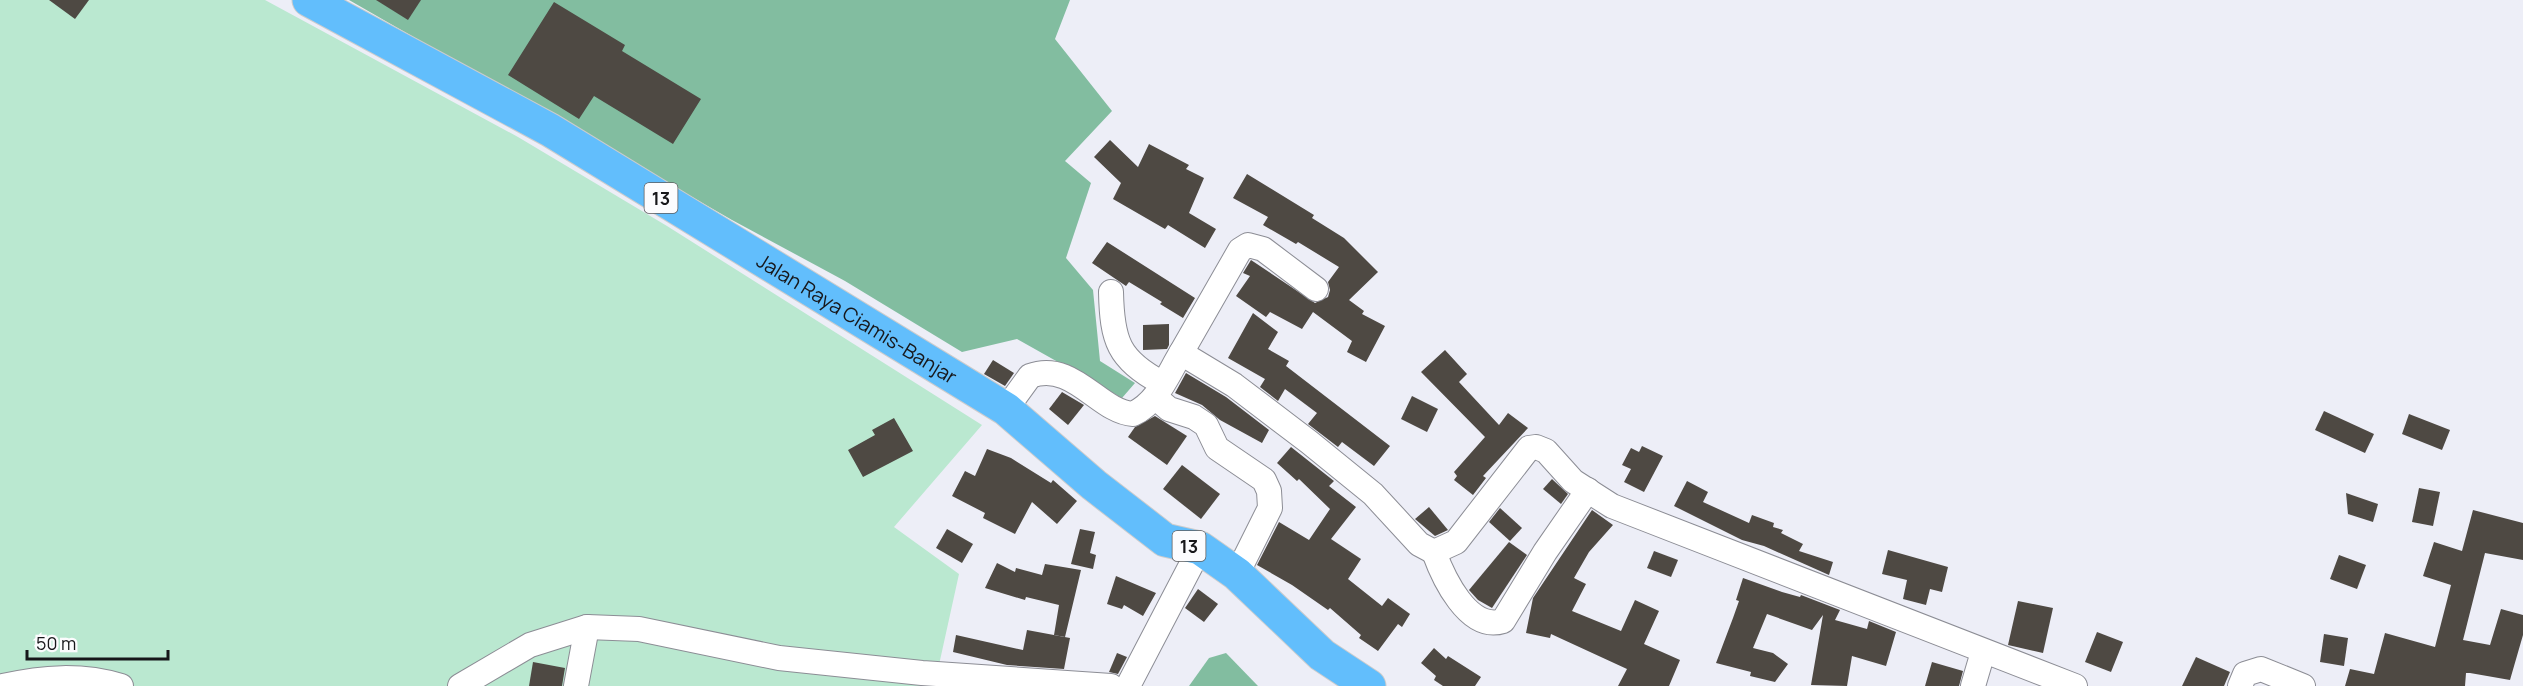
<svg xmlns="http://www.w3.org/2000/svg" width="2523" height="686" font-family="Manrope,sans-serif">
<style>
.green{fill:#bae8d0}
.forest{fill:#82bda0}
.building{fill:#4e4943}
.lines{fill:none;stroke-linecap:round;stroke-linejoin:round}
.minor-casing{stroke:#8c8d95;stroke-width:26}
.highway-casing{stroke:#cccccd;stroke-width:35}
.minor{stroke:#fff;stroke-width:24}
.highway{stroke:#62befc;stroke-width:33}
.labels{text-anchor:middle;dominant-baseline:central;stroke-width:6;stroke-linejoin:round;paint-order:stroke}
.shield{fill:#fcfcfe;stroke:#5c5c5e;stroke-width:1.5}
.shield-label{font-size:18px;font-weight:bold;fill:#17171a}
.street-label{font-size:20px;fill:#17171a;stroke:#fcfcfe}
</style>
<rect width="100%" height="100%" fill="#edeef7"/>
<path class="green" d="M 0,0 L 265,0 L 518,137 L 667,226 L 982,425 L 894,527 L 959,574 L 935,683 L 961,686 L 0,686 Z"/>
<g class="forest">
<path d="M 349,0 L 1070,0 L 1055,39 L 1112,111 L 1065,161 L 1091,183 L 1066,258 L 1093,290 L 1100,361 L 1135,383 L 1122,398 L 1017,339 L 962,352 L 845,281 L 732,220 Z"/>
<path d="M 1226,653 L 1258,686 L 1189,686 L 1209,658 Z"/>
</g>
<g class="building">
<path d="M 49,0 L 89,0 L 75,19 Z"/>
<path d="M 376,0 L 421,0 L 408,20 Z"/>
<path d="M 554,2 L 625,45 L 622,51 L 701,99 L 673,144 L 594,96 L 579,119 L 508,75 Z"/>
<path d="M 1110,140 L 1138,167 L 1149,144 L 1189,165 L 1186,169 L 1204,178 L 1189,213 L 1216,229 L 1205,248 L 1168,225 L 1165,229 L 1113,199 L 1121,183 L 1094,157 Z"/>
<path d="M 1247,174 L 1314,215 L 1312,218 L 1344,238 L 1378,272 L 1349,300 L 1364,311 L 1362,314 L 1385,326 L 1366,362 L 1347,352 L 1352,341 L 1313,312 L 1302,329 L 1270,312 L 1266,317 L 1236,296 L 1250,276 L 1243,273 L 1251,260 L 1315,303 L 1328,297 L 1330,290 L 1328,282 L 1339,267 L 1298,242 L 1296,244 L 1263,225 L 1268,217 L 1233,198 Z"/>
<path d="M 1107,242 L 1195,298 L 1183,318 L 1160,304 L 1162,302 L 1129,282 L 1126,286 L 1092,263 Z"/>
<path d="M 1253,313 L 1278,332 L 1268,349 L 1289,361 L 1286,366 L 1390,446 L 1374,466 L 1342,442 L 1338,447 L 1308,424 L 1317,413 L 1285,389 L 1278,401 L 1260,387 L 1265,379 L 1228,358 Z"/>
<path d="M 1169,324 L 1169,345 L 1167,349 L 1143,350 L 1143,325 Z"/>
<path d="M 1445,350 L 1467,374 L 1459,382 L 1499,425 L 1508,413 L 1528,428 L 1483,476 L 1486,478 L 1473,495 L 1454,480 L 1457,476 L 1454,472 L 1485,437 L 1421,372 Z"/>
<path d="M 993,360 L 1014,373 L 1005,386 L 984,374 Z"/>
<path d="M 1186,373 L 1226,397 L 1269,430 L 1262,443 L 1220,420 L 1202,405 L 1175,393 Z"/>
<path d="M 1062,392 L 1084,405 L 1068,425 L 1049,409 Z"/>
<path d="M 1412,396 L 1438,409 L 1427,432 L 1401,419 Z"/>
<path d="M 2324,411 L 2374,434 L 2365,453 L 2315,430 Z"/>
<path d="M 2409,414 L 2450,430 L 2442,450 L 2402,434 Z"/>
<path d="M 1155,416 L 1187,436 L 1167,465 L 1128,437 L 1135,427 Z"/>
<path d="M 894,418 L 913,451 L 863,477 L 848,450 L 875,435 L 872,430 Z"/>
<path d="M 1642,446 L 1663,456 L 1644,492 L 1624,482 L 1631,469 L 1622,465 L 1631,448 L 1639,452 Z"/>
<path d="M 1291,447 L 1334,481 L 1329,486 L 1356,507 L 1331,539 L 1361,559 L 1348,579 L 1382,606 L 1388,598 L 1410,614 L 1402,627 L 1398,624 L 1378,651 L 1359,638 L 1361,635 L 1330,608 L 1328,610 L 1292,585 L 1257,565 L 1279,522 L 1309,540 L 1330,509 L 1299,479 L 1297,481 L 1277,463 Z"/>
<path d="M 987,449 L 1011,458 L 1051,483 L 1053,480 L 1077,501 L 1057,524 L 1032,502 L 1015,534 L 983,518 L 985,513 L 952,496 L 965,471 L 975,476 Z"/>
<path d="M 1182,465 L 1220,494 L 1201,519 L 1163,489 Z"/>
<path d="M 1552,479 L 1568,494 L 1561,504 L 1543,489 Z"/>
<path d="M 1687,481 L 1708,492 L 1703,502 L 1749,523 L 1752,515 L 1774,523 L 1773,527 L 1783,530 L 1781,533 L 1803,544 L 1799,551 L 1833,562 L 1829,575 L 1764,546 L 1742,540 L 1674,506 Z"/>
<path d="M 2419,488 L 2440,492 L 2433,526 L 2412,522 Z"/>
<path d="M 2346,493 L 2378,504 L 2373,522 L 2348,514 Z"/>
<path d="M 1429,507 L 1448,530 L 1435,536 L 1415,519 Z"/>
<path d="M 1500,508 L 1522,528 L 1510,541 L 1489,522 Z"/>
<path d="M 1592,510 L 1613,525 L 1589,552 L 1574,578 L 1586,584 L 1572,611 L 1621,631 L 1635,600 L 1659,611 L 1644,644 L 1680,660 L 1669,686 L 1618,686 L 1627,669 L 1551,634 L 1550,638 L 1526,633 L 1533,598 Z"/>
<path d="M 2473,510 L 2523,523 L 2523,560 L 2485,553 L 2463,640 L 2490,645 L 2501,609 L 2523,615 L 2523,635 L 2510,680 L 2470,673 L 2466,673 L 2465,686 L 2345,686 L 2350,669 L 2374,674 L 2385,633 L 2435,647 L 2451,585 L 2423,576 L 2434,542 L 2462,551 Z"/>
<path d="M 947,529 L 973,544 L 962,563 L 936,548 Z"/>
<path d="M 1080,529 L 1095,532 L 1090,553 L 1096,555 L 1093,569 L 1071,564 Z"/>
<path d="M 1509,542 L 1527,555 L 1492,608 L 1478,600 L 1469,590 Z"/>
<path d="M 1888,550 L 1948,567 L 1942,592 L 1930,589 L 1926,605 L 1903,599 L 1907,580 L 1882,574 Z"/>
<path d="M 1654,551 L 1678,560 L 1671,577 L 1647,568 Z"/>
<path d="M 2339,555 L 2366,565 L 2357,589 L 2330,579 Z"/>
<path d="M 997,563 L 1015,572 L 1016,568 L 1042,575 L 1045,564 L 1081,570 L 1065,637 L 1054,635 L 1059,605 L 1026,597 L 1025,600 L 985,588 Z"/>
<path d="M 1116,576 L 1156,593 L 1143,616 L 1124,605 L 1122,609 L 1107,604 Z"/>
<path d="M 1743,578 L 1782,592 L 1800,597 L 1801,595 L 1840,610 L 1835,620 L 1867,629 L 1869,621 L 1896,632 L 1886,666 L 1852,656 L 1847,686 L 1811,685 L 1823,615 L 1812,630 L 1767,614 L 1753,648 L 1773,653 L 1788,664 L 1775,682 L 1750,676 L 1751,672 L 1716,663 L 1733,618 L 1739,601 L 1736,600 Z"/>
<path d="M 1198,589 L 1218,604 L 1204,622 L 1185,608 Z"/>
<path d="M 2018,601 L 2053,608 L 2043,653 L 2008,645 Z"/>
<path d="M 1027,630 L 1070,638 L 1064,669 L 1007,665 L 953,652 L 956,635 L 1023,650 Z"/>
<path d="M 2097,632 L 2123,642 L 2111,672 L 2085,662 Z"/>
<path d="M 2324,634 L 2348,638 L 2344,666 L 2320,662 Z"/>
<path d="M 1434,648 L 1446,659 L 1448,656 L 1481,677 L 1475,686 L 1443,686 L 1434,680 L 1436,676 L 1421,663 Z"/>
<path d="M 1117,653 L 1127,657 L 1118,674 L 1109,672 Z"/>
<path d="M 2196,657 L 2230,672 L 2224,686 L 2182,686 Z"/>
<path d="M 533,662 L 565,668 L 562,686 L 529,686 Z"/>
<path d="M 1932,662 L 1963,671 L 1959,686 L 1925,686 Z"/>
</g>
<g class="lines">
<defs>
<g id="minor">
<path d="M 1111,292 C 1112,340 1118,360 1162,383"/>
<path d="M 1181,353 L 1240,250 L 1248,245 L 1263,249 L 1316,289"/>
<path d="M 1156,398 L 1169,409 L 1194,417 L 1206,425 L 1217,448 L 1264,480 L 1269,491 L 1270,508 L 1237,574"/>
<path d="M 1006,409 L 1030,376 C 1073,360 1099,412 1133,414 C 1158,402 1167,376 1181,353 L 1234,385 L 1309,442 L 1373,494 L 1419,544 L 1434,552 L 1456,542 L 1529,448 L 1536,447 L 1546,451 L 1573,481 L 1612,506 L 2075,686"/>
<path d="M 1434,552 C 1443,577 1468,632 1503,621 L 1545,552 L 1588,490"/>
<path d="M 3,686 C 43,677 81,674 121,686"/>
<path d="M 460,686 L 530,645 L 587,627 L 639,629 L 779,658 L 922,673 L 1111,686"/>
<path d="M 576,686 L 587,627"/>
<path d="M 1128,686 L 1200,548"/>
<path d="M 1973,686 L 1983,652"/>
<path d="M 2240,686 L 2245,674 L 2261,669 L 2303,686"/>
</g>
<g id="highway">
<path id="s1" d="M 309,0 L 550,130 L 1006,409 L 1094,485 L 1165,540 L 1200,548 L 1237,574 L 1322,655 L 1369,686"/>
</g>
</defs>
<use href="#minor" class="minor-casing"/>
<use href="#highway" class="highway-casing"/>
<use href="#minor" class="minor"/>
<use href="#highway" class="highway"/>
</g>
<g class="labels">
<g class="shield">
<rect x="644.5" y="183" width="33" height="30" rx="4.5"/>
<rect x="1172.5" y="531" width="33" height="30" rx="4.5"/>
</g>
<g class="shield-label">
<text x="661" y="198">13</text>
<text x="1189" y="546">13</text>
</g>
<g class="street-label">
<text stroke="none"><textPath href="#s1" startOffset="634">Jalan Raya Ciamis-Banjar</textPath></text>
</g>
</g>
<path d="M27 650v9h141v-9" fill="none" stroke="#17171a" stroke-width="3"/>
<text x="36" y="650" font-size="18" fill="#17171a" stroke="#fcfcfe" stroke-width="4.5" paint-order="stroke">50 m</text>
</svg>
